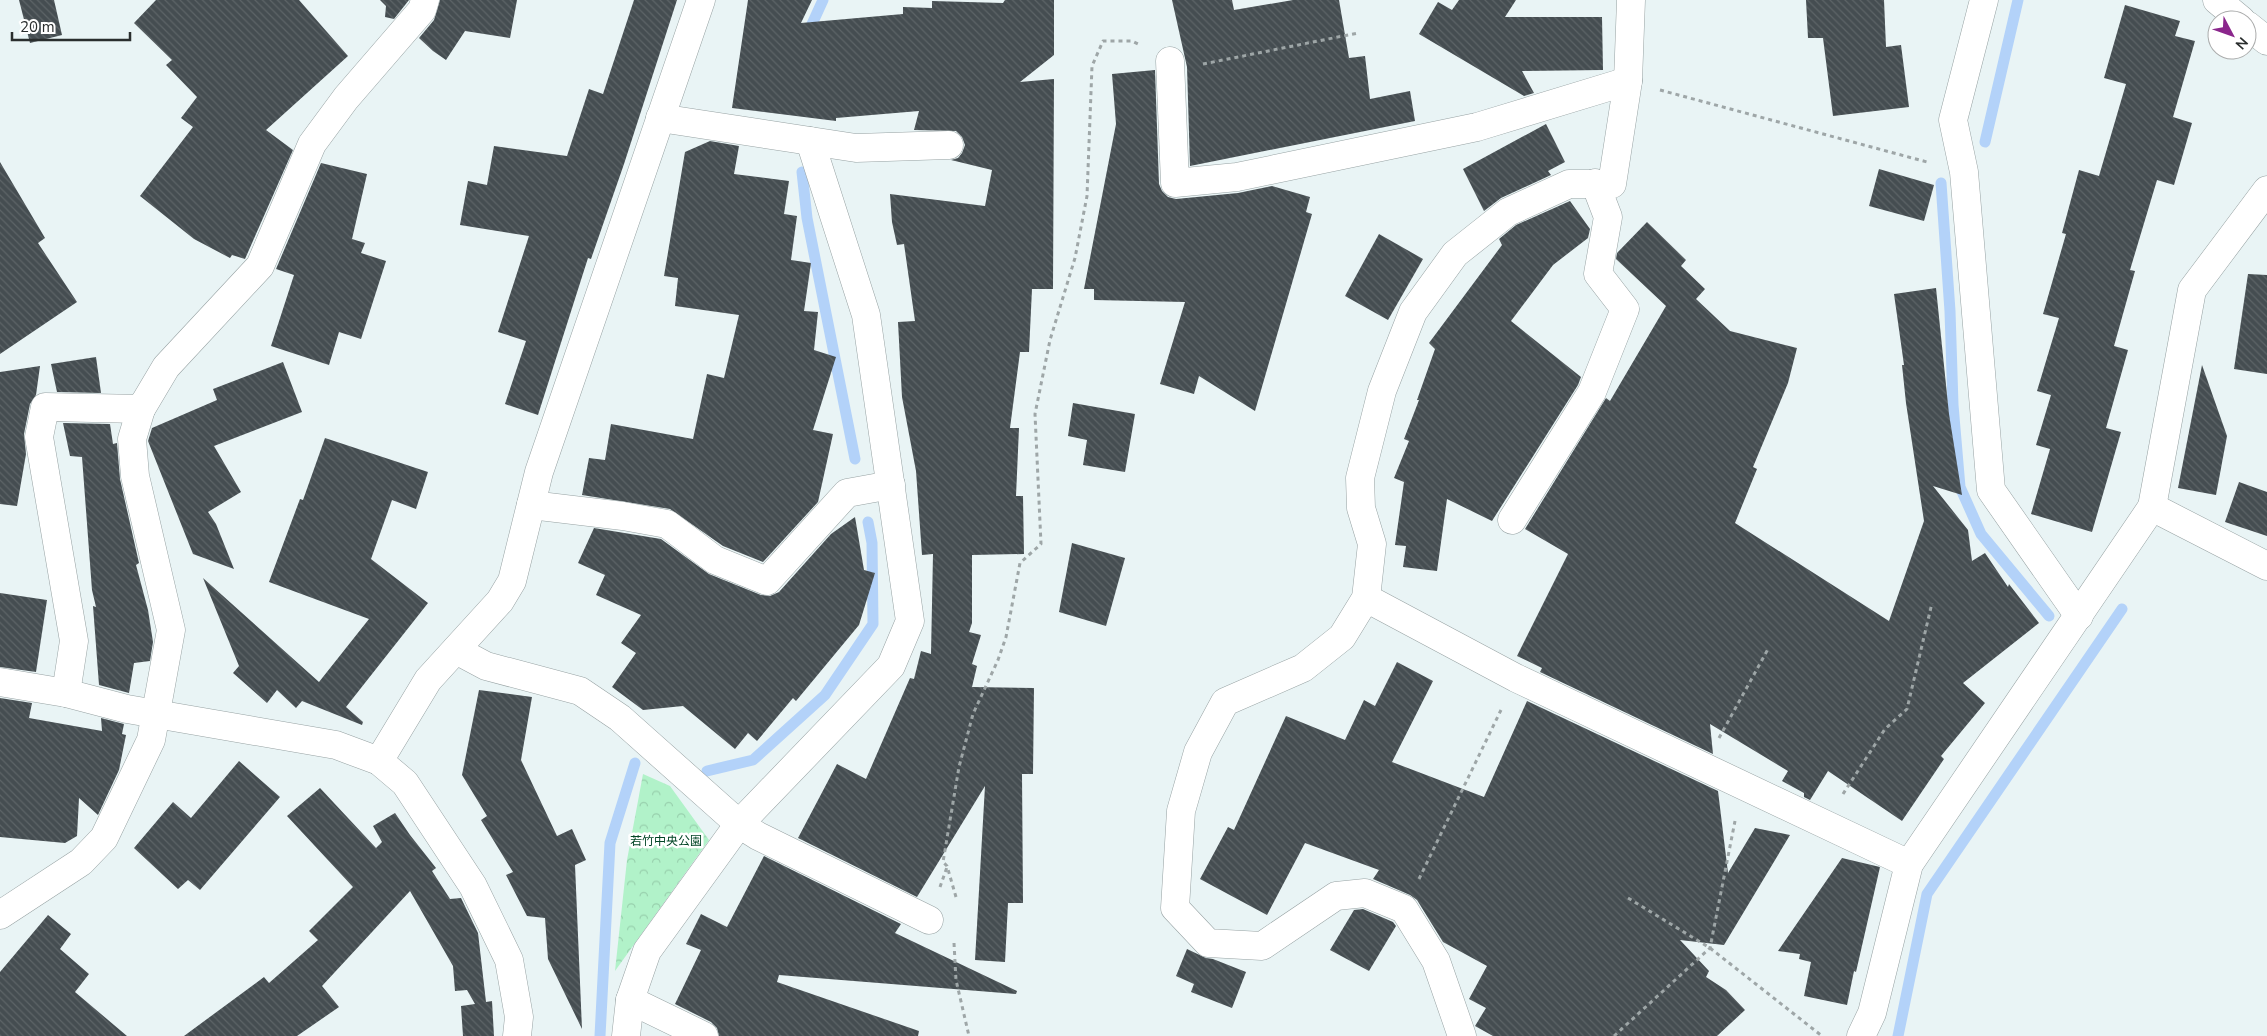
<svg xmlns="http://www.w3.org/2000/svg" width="2267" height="1036" font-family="'Nunito Sans','Noto Sans JP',sans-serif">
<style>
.park{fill:url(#park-crowns)}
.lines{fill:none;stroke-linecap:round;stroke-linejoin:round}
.stream{stroke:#b3d2f9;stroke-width:11}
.building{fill:url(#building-back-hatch)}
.street-casing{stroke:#97a2a3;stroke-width:29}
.path{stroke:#9ea6a7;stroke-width:3;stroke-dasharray:4 4;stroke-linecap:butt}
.street{stroke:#fff;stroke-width:28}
.labels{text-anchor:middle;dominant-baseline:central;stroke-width:5;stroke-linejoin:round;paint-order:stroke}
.park-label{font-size:12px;fill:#024526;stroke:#fff}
</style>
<defs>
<pattern id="park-crowns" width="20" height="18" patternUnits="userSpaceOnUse" patternTransform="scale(1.25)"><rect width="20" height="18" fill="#b1f2c9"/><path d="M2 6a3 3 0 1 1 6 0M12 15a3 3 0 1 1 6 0" fill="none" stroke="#98d0ad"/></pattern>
<pattern id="building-back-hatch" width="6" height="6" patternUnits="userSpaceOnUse" patternTransform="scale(1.25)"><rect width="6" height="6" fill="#454d51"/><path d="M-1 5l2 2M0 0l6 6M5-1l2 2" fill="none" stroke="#5d6467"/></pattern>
</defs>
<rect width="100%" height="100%" fill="#e9f4f5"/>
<path class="park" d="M 643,774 L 670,786 L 709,840 L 615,971 L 627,860 Z"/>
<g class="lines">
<g class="stream">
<path d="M 807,35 L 823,0"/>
<path d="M 1985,142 L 2018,0"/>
<path d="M 802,172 L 807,218 L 855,459"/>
<path d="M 1941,183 L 1950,311 L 1953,405 L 1960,487 L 1981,534 L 2049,616"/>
<path d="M 707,771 L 753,760 L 825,695 L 873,624 L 872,543 L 868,522"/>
<path d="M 600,1036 L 610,843 L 635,763"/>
<path d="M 1898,1036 L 1927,894 L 2122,609"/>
</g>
</g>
<g class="building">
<path d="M 19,0 L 54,0 L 62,35 L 30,43 Z"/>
<path d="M 156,0 L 299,0 L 348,56 L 266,130 L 293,150 L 245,259 L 232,255 L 230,258 L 194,239 L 140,196 L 193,127 L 181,118 L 197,97 L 166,65 L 172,60 L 134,23 Z"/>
<path d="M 380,0 L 409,0 L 394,19 L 385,17 L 386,6 Z"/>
<path d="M 440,0 L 517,0 L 510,38 L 465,31 L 446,60 L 433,51 L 419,38 L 434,20 Z"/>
<path d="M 634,0 L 677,0 L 624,164 L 591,259 L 588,258 L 538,415 L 505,404 L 526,341 L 498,332 L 529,236 L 460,225 L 468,181 L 487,185 L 494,146 L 567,156 L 589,89 L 603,94 Z"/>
<path d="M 748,0 L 812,0 L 801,23 L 903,14 L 903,7 L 932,8 L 932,1 L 1003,3 L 1005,0 L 1054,0 L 1054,55 L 1020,82 L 1054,79 L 1053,289 L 1032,289 L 1029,352 L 1020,352 L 1010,428 L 1019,428 L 1016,496 L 1023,496 L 1024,554 L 972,555 L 972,623 L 969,632 L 981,635 L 972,664 L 977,666 L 972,687 L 1034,688 L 1033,774 L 1022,774 L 1023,903 L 1008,903 L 1005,962 L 975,960 L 985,786 L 917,897 L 798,838 L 837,764 L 866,779 L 910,678 L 914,679 L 921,651 L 931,654 L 933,554 L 922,555 L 916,471 L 902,397 L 898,322 L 915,321 L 904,244 L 897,245 L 892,222 L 890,194 L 985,206 L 992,170 L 951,160 L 958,158 L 962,153 L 965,145 L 962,137 L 956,131 L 914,130 L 919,111 L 836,118 L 836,121 L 732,108 Z"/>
<path d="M 1172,0 L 1232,0 L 1234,10 L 1293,0 L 1339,0 L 1349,58 L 1365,56 L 1370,99 L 1410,91 L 1415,121 L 1190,166 L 1187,67 Z"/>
<path d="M 1459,0 L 1516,0 L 1505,17 L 1602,17 L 1603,70 L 1522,71 L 1534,93 L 1524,96 L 1419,34 L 1438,2 L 1452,10 Z"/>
<path d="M 1806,0 L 1884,0 L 1886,47 L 1901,45 L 1909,107 L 1833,116 L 1823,38 L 1808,38 Z"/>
<path d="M 2125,5 L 2180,21 L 2175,36 L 2195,41 L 2173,117 L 2192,123 L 2174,185 L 2157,180 L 2130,270 L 2135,271 L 2114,346 L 2128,350 L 2106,428 L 2121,432 L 2092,532 L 2031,514 L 2050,449 L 2036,445 L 2051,395 L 2037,391 L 2059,318 L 2043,314 L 2066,234 L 2062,233 L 2079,170 L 2099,176 L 2126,84 L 2104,78 Z"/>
<path d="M 1155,70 L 1159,184 L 1162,191 L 1168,197 L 1176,199 L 1238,193 L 1272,186 L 1310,197 L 1306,212 L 1312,214 L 1255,411 L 1199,376 L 1194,394 L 1160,384 L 1185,302 L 1094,300 L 1094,289 L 1084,289 L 1116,124 L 1112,74 Z"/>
<path d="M 1546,124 L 1565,162 L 1548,171 L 1551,175 L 1501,198 L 1484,211 L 1463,169 Z"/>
<path d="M 710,141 L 739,146 L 734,174 L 789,181 L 784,214 L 797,216 L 791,260 L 811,263 L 804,311 L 818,312 L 814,350 L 836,357 L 813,430 L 833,434 L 818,502 L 763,562 L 723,546 L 670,509 L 582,495 L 589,458 L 605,460 L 611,424 L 693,439 L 707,374 L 724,378 L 739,315 L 675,306 L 678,278 L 664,276 L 685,152 Z"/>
<path d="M 0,162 L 45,238 L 38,243 L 77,302 L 0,354 Z"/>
<path d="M 321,163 L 367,174 L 352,239 L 365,243 L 361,253 L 386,261 L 361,339 L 339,332 L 329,365 L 271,346 L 294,275 L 276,269 Z"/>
<path d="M 1879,169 L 1934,185 L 1924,221 L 1869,206 Z"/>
<path d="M 1570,201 L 1590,229 L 1588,238 L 1553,265 L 1511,321 L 1581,377 L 1578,385 L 1492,521 L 1447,499 L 1437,571 L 1403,567 L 1406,546 L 1395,545 L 1404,482 L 1394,478 L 1409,441 L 1404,439 L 1419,400 L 1417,400 L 1435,349 L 1429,343 L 1502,245 L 1499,239 L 1516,225 Z"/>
<path d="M 1647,222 L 1686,260 L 1681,266 L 1705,289 L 1696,299 L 1730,331 L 1797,348 L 1788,383 L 1753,467 L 1757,469 L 1735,523 L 1889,621 L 1924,521 L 1906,403 L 1902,365 L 1904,365 L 1894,294 L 1936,288 L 1949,414 L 1962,495 L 1933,486 L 1968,530 L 1972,561 L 1985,553 L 2008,587 L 2009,584 L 2039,623 L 1963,683 L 1985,703 L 1941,756 L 1944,759 L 1902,821 L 1828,771 L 1810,800 L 1804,797 L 1804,793 L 1782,781 L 1788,771 L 1710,724 L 1713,754 L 1540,672 L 1542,668 L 1517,656 L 1568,554 L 1525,529 L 1606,398 L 1610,401 L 1666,306 L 1616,259 L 1617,253 Z"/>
<path d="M 1379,234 L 1423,259 L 1388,320 L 1345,296 Z"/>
<path d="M 2248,274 L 2267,275 L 2267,374 L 2234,369 Z"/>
<path d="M 96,357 L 101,393 L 57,392 L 51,364 Z"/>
<path d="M 283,362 L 302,412 L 214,446 L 241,492 L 208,512 L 216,524 L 234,569 L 193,554 L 148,441 L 152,428 L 217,400 L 213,389 Z"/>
<path d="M 2202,365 L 2227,436 L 2216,495 L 2178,488 Z"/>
<path d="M 40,366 L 36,395 L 30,404 L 24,434 L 26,454 L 17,506 L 0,504 L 0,372 Z"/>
<path d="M 1073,403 L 1135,414 L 1125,472 L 1083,465 L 1087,440 L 1068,436 Z"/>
<path d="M 63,423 L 110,424 L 113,444 L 117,443 L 120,479 L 139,563 L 136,565 L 148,610 L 153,642 L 150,661 L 134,663 L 129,693 L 99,685 L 93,606 L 96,607 L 92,590 L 82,457 L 70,456 Z"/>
<path d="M 325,438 L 428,472 L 416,509 L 392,500 L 371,559 L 428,603 L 346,707 L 363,722 L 362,725 L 302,701 L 296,708 L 277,690 L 267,703 L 233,673 L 239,666 L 203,578 L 319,682 L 369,619 L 269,582 L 300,499 L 303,500 Z"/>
<path d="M 2239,482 L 2267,492 L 2267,536 L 2225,522 Z"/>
<path d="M 855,517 L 864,570 L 875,573 L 859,625 L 796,701 L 793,698 L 757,741 L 748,733 L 735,749 L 683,706 L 643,710 L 612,687 L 636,653 L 621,643 L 641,615 L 596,595 L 605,575 L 578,563 L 594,528 L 661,539 L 709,574 L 761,595 L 770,596 L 779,592 L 831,534 Z"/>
<path d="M 1072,543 L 1125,558 L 1106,626 L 1059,612 Z"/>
<path d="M 0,593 L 47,600 L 36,672 L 0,667 Z"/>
<path d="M 1397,662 L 1433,681 L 1392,762 L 1484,797 L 1527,701 L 1718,791 L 1728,873 L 1755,828 L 1790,835 L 1724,945 L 1680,940 L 1709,971 L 1706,977 L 1726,990 L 1745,1010 L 1717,1036 L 1493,1036 L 1475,1026 L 1486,1008 L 1469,999 L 1487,966 L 1443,942 L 1417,900 L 1410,895 L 1373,879 L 1379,870 L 1305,843 L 1267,915 L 1200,879 L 1228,827 L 1234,830 L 1286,716 L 1345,740 L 1364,700 L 1375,706 Z"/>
<path d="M 479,690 L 532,697 L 521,760 L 557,836 L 572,829 L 586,860 L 575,865 L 582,1029 L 548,959 L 545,918 L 527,916 L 506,875 L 513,872 L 481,820 L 487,816 L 462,775 Z"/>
<path d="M 0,698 L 32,703 L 29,718 L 102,731 L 101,718 L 124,724 L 122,734 L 126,735 L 119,770 L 98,815 L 79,798 L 77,836 L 65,843 L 0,837 Z"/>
<path d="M 239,761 L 280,797 L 200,890 L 188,880 L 178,889 L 134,848 L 173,802 L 191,818 Z"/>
<path d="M 320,788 L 376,848 L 382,842 L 373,826 L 395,813 L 410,835 L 436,868 L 432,871 L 450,899 L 461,898 L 478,933 L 486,1002 L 492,1001 L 494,1036 L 463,1036 L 461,1006 L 475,1004 L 467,990 L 455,991 L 453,966 L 410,891 L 322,986 L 339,1007 L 297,1036 L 184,1036 L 264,977 L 269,983 L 318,940 L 309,931 L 353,887 L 287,816 Z"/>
<path d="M 764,856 L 901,924 L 895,933 L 1017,991 L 1016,994 L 779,975 L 777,982 L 919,1031 L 918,1036 L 719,1036 L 717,1028 L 711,1022 L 675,1004 L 701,950 L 686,944 L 701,914 L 727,927 Z"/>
<path d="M 1842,858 L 1880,867 L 1856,972 L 1854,971 L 1847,1005 L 1804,996 L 1811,962 L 1799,959 L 1800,954 L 1778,951 Z"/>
<path d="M 1363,909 L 1393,922 L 1396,926 L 1369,971 L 1330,950 L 1354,910 Z"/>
<path d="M 48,915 L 71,934 L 60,949 L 89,974 L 75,992 L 127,1036 L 0,1036 L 0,972 Z"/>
<path d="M 1187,949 L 1206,958 L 1213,959 L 1246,972 L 1232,1008 L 1191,992 L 1194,984 L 1176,976 Z"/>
</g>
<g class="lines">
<defs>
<g id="street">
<path d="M 1984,0 L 1953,120 L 1964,172 L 1991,490 L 2079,616"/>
<path d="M 2217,0 L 2241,20"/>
<path d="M 2247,25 L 2267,41"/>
<path d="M 1170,61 L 1175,183 L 1237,177 L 1477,127 L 1628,81"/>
<path d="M 660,118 L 856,148 L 949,145"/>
<path d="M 531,505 L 623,516 L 667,524 L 715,560 L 767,581 L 847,493 L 891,485"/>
<path d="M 2152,507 L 2192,290 L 2267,190"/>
<path d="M 1512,520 L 1592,392 L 1625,309 L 1598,274 L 1608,217 L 1595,183"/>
<path d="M 1366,598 L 1516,678 L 1909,864"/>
<path d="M 456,650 L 486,666 L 580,691 L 620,718 L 739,824 L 758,836 L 929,920"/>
<path d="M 0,682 L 66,693 L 127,709 L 336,745 L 379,761 L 405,783 L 473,886 L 509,960 L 519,1017 L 517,1036"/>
<path d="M 66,693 L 74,641 L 39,437 L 45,407 L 141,409 L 166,367 L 260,266 L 312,144 L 346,98 L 422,10 L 425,0"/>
<path d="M 379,761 L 428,680 L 500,601 L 512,581 L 539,472 L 701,0"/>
<path d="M 0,915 L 81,862 L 104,838 L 151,740 L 171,630 L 135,476 L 132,439 L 141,409"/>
<path d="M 630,1000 L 704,1036"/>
<path d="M 626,1036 L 630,1000 L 647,951 L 739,824 L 891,666 L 910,621 L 866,315 L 810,141"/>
<path d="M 1462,1036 L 1436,961 L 1404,909 L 1365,893 L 1336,896 L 1262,946 L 1208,943 L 1175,908 L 1181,811 L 1198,752 L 1225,702 L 1303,668 L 1342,637 L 1366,598 L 1372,544 L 1361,508 L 1360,478 L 1382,391 L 1413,312 L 1455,254 L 1508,212 L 1569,184 L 1612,184 L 1628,81 L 1631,0"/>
<path d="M 1861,1036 L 1872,1013 L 1909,864 L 2152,507 L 2267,566"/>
</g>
</defs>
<use href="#street" class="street-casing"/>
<g class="path">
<path d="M 1203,64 L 1358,33"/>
<path d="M 1660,90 L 1927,162"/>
<path d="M 1719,738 L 1768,649"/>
<path d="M 1843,794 L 1885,729 L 1907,709 L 1932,603"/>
<path d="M 1419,879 L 1501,710"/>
<path d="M 940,887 L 947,867"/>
<path d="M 956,897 L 947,866 L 943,862 L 959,767 L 973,714 L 998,660 L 1006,637 L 1020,563 L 1041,544 L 1035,414 L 1050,340 L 1075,258 L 1087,196 L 1092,66 L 1103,41 L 1132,41 L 1140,45"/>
<path d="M 1628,898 L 1710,948 L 1822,1036"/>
<path d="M 954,943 L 956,980 L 969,1036"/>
<path d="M 1614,1036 L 1710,948 L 1735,821"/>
</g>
<use href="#street" class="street"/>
</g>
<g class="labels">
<g class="park-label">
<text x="666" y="841">若竹中央公園</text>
</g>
</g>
<g transform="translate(2232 35) rotate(131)"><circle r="24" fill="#ffffff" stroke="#aaabab"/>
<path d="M0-4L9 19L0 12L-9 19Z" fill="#8b268c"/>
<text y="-8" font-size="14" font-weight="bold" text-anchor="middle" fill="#2a2e2e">N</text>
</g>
<path d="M12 32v8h118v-8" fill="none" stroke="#2a2e2e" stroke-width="2.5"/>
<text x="20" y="32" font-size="15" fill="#2a2e2e" stroke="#ffffff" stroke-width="4" paint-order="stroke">20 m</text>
</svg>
